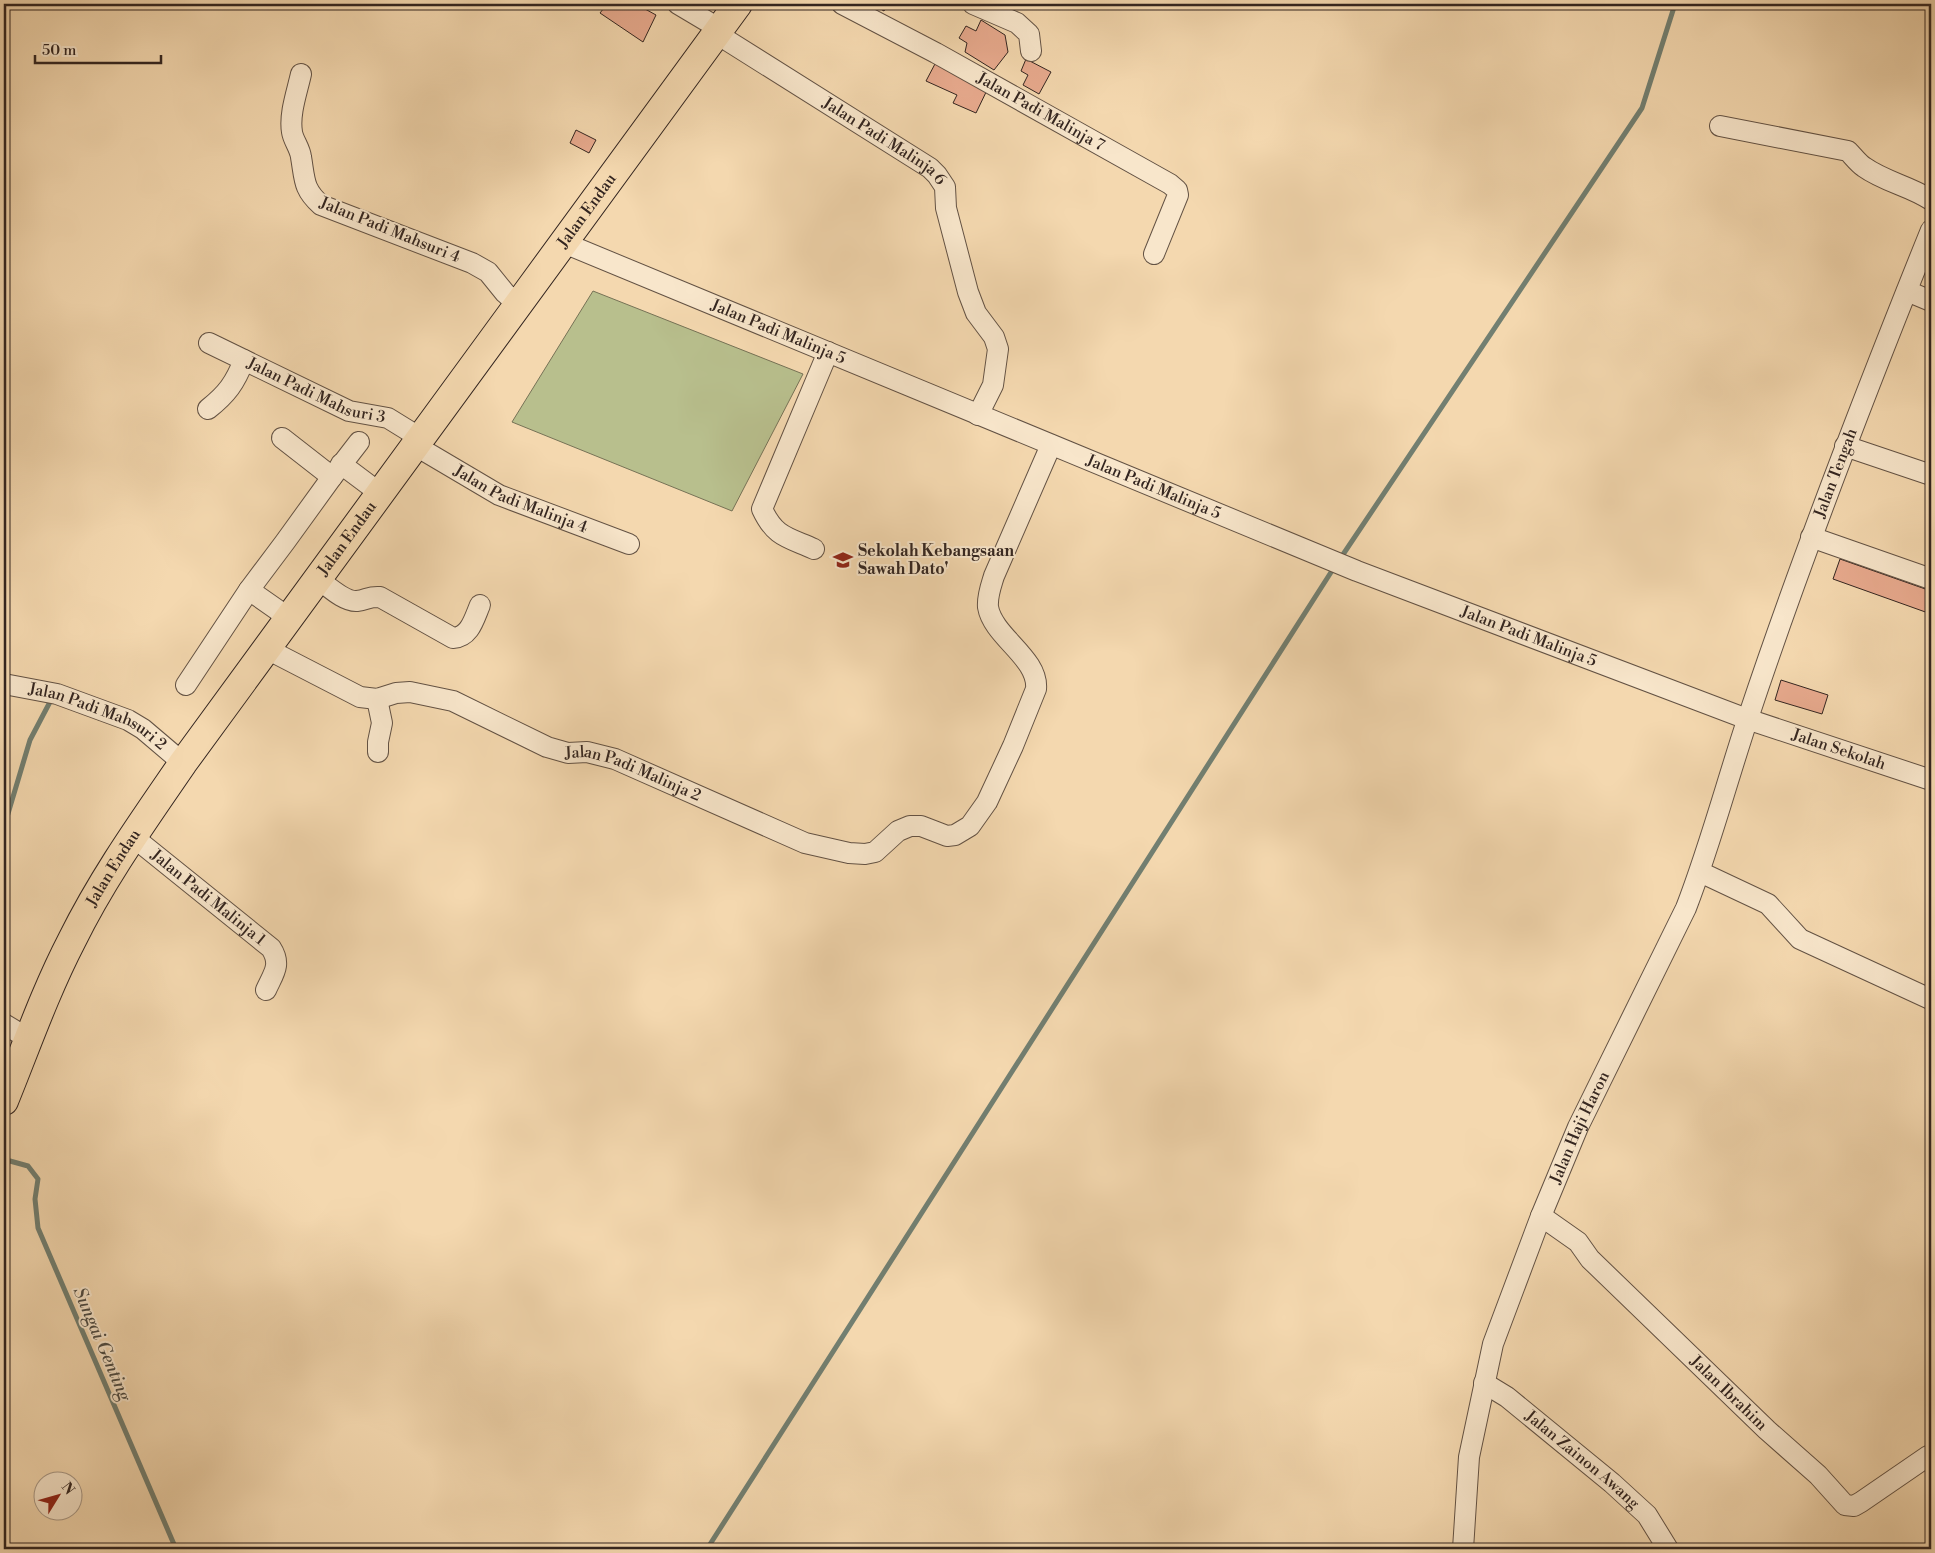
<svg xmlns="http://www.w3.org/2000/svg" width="1935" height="1553" font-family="'Libre Bodoni',serif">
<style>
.park{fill:#b8bf8d;stroke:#767256}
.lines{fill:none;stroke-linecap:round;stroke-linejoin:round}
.stream{stroke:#727f71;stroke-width:5}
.building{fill:#e8aa8e;stroke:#332520}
.minor-casing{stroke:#635244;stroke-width:22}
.highway-casing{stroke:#332520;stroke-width:30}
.minor{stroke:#f8e6cb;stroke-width:20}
.highway{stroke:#f4d8af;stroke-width:28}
.labels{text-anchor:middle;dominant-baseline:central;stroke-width:4;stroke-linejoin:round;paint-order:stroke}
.street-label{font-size:16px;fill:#332520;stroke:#f8e6cb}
.poi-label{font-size:16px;font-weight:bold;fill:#332520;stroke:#f8e6cb;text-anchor:start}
.water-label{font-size:18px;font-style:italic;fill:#4d4a42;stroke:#f8e6cb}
</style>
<rect width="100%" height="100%" fill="#f4d8af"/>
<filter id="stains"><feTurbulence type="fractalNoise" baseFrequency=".004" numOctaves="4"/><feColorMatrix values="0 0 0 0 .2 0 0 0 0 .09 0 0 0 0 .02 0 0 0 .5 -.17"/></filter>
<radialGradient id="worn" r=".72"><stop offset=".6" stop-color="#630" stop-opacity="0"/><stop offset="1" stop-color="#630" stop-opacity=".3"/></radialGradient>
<path class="park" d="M 593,291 L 803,374 L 732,511 L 512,422 Z"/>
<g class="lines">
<g class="stream">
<path d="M 1340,559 L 1642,108 L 1675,4"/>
<path d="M 4,827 L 30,740 L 51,700"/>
<path d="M 10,1161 L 28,1166 L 38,1179 L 35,1199 L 38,1228 L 176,1549"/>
<path d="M 707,1549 L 1335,566"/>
</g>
</g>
<g class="building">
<path d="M 607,4 L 636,4 L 656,15 L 643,42 L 600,13 Z"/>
<path d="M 872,4 L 888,4 L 884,11 Z"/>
<path d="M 981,20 L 1005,35 L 1008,52 L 994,70 L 965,52 L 967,43 L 959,38 L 966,26 L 976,31 Z"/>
<path d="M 1026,59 L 1051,72 L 1039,94 L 1023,85 L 1028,75 L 1021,71 Z"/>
<path d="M 936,62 L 989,86 L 976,113 L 953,103 L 957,95 L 926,81 Z"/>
<path d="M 576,130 L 596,140 L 589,153 L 570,143 Z"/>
<path d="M 1840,559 L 1931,591 L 1931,614 L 1833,579 Z"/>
<path d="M 1781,680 L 1828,695 L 1822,714 L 1775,700 Z"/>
</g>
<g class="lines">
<defs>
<g id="minor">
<path d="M 678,4 L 720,29"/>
<path id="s1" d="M 842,4 L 936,53 L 1170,184 L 1177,190 L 1178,195 L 1154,254"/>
<path d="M 973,4 L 1017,23 L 1029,34 L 1031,51"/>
<path id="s2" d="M 717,34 L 930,168 L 937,175 L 945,187 L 946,208 L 968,292 L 976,313 L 994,337 L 998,349 L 993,385 L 978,415"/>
<path d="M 301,74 C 297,92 289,114 292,132 C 293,140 300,148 301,157 C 305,180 303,189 321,205 L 472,263 L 488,272 L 505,293 L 519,305"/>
<path d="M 1720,126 L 1848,151 C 1853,156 1858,163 1864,167 C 1885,182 1910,186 1931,200"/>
<path id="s3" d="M 564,243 L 1357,571 L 1747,719 L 1931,780"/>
<path d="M 1907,291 L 1931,301"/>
<path id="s4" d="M 209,343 L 349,411 L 388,418 L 422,439"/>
<path d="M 208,409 C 227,394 235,383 244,360"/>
<path d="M 282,438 L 332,477 L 359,442"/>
<path id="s5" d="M 416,446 L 499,495 L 629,544"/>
<path d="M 1845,446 L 1931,475"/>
<path d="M 341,464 L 381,494"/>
<path d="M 1811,537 L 1931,579"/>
<path d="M 814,549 C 787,537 775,537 762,509 L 828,352"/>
<path d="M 318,579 C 328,586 344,602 357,601 C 367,600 369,596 380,597 L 453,638 C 470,637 474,619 480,605"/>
<path d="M 249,590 L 289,618"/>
<path id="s6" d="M 267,649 L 360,697 L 377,699 L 396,693 L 410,692 L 453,701 L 547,747 L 568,753 L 587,752 L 615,759 L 805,843 L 849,853 L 865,854 L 875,852 L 898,831 L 910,826 L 921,826 L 947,836 L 955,835 L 970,826 L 987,802 L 1013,746 L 1036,689 C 1039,658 993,637 988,607 C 987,596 991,586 994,576 L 1051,445"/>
<path id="s7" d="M 4,684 L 57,694 L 128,720 L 143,729 L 183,763"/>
<path d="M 186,685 L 249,590 L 285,542 L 332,477"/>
<path d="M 377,699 L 382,723 L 378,742 L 378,752"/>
<path id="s8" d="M 132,836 L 271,948 C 282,965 273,974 266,990"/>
<path d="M 1700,872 L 1768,904 L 1800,939 L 1930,999 L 1931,998"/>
<path d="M 4,1024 L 29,1039"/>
<path id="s9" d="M 1541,1216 L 1578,1242 L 1590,1259 L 1767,1430 L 1818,1475 L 1845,1505 L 1854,1506 L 1861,1502 L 1928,1456"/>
<path id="s10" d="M 1484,1383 L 1507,1397 L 1612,1483 L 1647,1515 L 1668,1549"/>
<path id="s11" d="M 1463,1549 L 1469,1457 L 1493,1344 L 1541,1216 L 1578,1127 L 1686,908 C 1710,846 1727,781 1748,718 C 1803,553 1866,391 1931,230"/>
</g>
<g id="highway">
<path id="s12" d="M 4,1101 C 26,1047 45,992 72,940 C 103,877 144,820 183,763 L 738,4"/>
</g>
</defs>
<use href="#minor" class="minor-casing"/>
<use href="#highway" class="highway-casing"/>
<use href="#minor" class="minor"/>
<use href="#highway" class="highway"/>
</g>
<defs>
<symbol id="school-bare" viewBox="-9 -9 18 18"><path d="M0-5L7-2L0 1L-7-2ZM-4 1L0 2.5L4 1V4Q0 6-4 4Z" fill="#8f2418" stroke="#f8e6cb" stroke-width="2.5" paint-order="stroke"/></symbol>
</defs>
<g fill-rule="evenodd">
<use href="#school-bare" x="829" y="546" width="28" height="28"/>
</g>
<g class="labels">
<g class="street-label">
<text stroke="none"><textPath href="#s1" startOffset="226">Jalan Padi Malinja 7</textPath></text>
<text stroke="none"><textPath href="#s2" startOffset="199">Jalan Padi Malinja 6</textPath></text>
<text stroke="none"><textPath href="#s12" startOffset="1068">Jalan Endau</textPath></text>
<text transform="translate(390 230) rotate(22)">Jalan Padi Mahsuri 4</text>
<text stroke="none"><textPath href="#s3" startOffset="232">Jalan Padi Malinja 5</textPath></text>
<text stroke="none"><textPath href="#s4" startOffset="118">Jalan Padi Mahsuri 3</textPath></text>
<text stroke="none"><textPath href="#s11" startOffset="1145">Jalan Tengah</textPath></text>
<text stroke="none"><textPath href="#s3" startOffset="638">Jalan Padi Malinja 5</textPath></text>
<text stroke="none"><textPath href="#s5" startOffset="118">Jalan Padi Malinja 4</textPath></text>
<text stroke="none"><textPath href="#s12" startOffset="662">Jalan Endau</textPath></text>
<text stroke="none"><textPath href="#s3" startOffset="1042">Jalan Padi Malinja 5</textPath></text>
<text stroke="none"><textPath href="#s7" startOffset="100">Jalan Padi Mahsuri 2</textPath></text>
<text stroke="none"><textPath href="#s3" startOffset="1372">Jalan Sekolah</textPath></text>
<text stroke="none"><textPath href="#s6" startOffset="395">Jalan Padi Malinja 2</textPath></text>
<text stroke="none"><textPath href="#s12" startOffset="258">Jalan Endau</textPath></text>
<text stroke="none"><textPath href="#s8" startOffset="98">Jalan Padi Malinja 1</textPath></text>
<text stroke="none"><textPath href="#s11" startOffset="441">Jalan Haji Haron</textPath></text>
<text stroke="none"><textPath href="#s9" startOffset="259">Jalan Ibrahim</textPath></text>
<text stroke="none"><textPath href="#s10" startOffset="125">Jalan Zainon Awang</textPath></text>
</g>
<g class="poi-label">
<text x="858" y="551">Sekolah Kebangsaan<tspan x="858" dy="18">Sawah Dato'</tspan></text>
</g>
<g class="water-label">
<text transform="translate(102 1344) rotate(67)">Sungai Genting</text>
</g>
</g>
<rect width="1935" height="1553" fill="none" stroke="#f4d8af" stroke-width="20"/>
<rect x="5" y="5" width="1925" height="1543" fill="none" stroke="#332520" stroke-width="2.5"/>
<rect x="10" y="10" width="1915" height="1533" fill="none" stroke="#332520"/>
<g transform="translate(58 1496) rotate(53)"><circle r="24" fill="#f8e6cb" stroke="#a99987"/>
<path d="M0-4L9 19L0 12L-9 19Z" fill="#8f2418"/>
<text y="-8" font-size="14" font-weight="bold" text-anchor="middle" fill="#332520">N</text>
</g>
<path d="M35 55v8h126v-8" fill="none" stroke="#332520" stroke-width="2.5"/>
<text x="42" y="55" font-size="15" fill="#332520" stroke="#f8e6cb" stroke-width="4" paint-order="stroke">50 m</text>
<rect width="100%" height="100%" filter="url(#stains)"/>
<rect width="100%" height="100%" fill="url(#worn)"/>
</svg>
